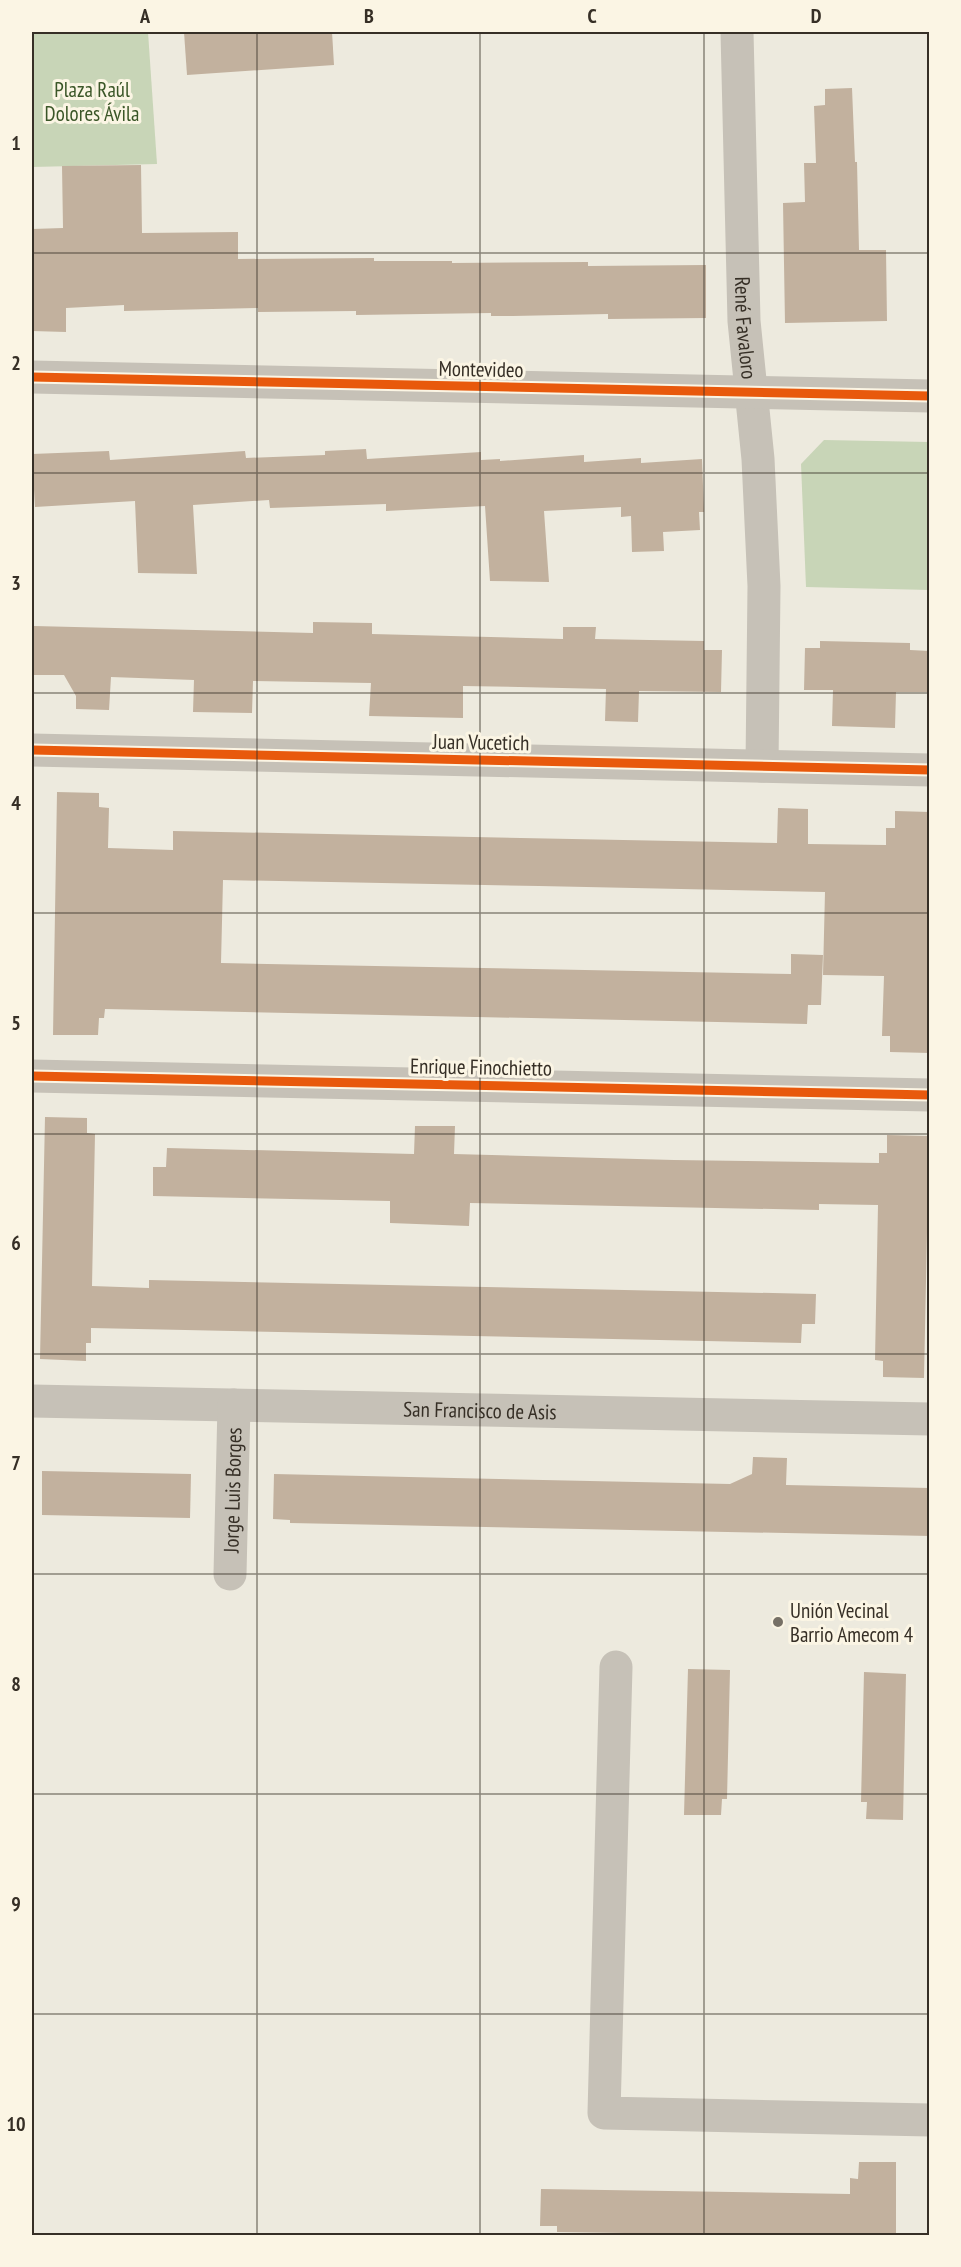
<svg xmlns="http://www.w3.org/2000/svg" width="961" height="2267" font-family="'PT Sans Narrow',sans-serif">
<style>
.green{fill:#c8d5b7}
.building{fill:#c2b19e}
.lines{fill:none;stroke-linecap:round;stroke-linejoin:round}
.minor{stroke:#c6c1b7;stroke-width:33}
.cycleway-casing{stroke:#fbf5e4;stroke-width:13}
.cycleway{stroke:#e8590c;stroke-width:9}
.grid{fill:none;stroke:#362f26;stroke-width:1.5;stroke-opacity:0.55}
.poi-dot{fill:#767066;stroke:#fbf5e4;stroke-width:2}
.labels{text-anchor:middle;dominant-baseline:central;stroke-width:6;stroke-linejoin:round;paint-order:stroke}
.park-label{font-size:21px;fill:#3a5627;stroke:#fbf5e4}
.street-label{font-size:21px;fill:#362f26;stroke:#fbf5e4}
.poi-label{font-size:21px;fill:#362f26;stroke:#fbf5e4;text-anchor:start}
.neatline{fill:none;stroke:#362f26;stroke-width:2}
.grid-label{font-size:20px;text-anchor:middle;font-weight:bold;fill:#362f26}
</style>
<rect width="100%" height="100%" fill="#edeade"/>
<g class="green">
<path d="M 32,32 L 148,32 L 157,164 L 32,167 Z"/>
<path d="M 824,440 L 929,442 L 929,590 L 806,587 L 801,464 Z"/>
</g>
<g class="building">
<path d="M 184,32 L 332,32 L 334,65 L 187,75 Z"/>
<path d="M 852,88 L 855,162 L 857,162 L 859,250 L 886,250 L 887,321 L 785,323 L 783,203 L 805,202 L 804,163 L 816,163 L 814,106 L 825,105 L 825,89 Z"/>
<path d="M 141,165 L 142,233 L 238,232 L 238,259 L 374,258 L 374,261 L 452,261 L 452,263 L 588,262 L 588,266 L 706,265 L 706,318 L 608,319 L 608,314 L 513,316 L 491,316 L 491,313 L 356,315 L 356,311 L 258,312 L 258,308 L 124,311 L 124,305 L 66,308 L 66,332 L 32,331 L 32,229 L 63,228 L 62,166 Z"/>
<path d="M 366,449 L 367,459 L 481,452 L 481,460 L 500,459 L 500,461 L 584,455 L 584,462 L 641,458 L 641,463 L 702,459 L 704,512 L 699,512 L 700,530 L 663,532 L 664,551 L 632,552 L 631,516 L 621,517 L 621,507 L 544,511 L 549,582 L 490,581 L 485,506 L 386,511 L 386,504 L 270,508 L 269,500 L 193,505 L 197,574 L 138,573 L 135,501 L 35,507 L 32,454 L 109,451 L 110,460 L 245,451 L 246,458 L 325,455 L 325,451 Z"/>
<path d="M 313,622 L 372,623 L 372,634 L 563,639 L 563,627 L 596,627 L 595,639 L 704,641 L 704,650 L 722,650 L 721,692 L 639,691 L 638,722 L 605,721 L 606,689 L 519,687 L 463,686 L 463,718 L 369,716 L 371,683 L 253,681 L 252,713 L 193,712 L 194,680 L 111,677 L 109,710 L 76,709 L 76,696 L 64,675 L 32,675 L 32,633 L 34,633 L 34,626 L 313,633 Z"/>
<path d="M 820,641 L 910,643 L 910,650 L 930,651 L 930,692 L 896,692 L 895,728 L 832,726 L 833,690 L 804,690 L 805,648 L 820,648 Z"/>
<path d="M 57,792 L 99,793 L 99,807 L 109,808 L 108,848 L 173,850 L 173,831 L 777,843 L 778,808 L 808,809 L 808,844 L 886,845 L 886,828 L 895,828 L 895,811 L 930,812 L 930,1053 L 890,1052 L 890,1036 L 882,1036 L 884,976 L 823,975 L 825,892 L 539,886 L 223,880 L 221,963 L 791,974 L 791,954 L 823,955 L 821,1005 L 808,1005 L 807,1024 L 105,1009 L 104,1018 L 99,1018 L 98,1035 L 53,1035 Z"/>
<path d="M 45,1117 L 87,1118 L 87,1133 L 95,1134 L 92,1286 L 149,1288 L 149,1280 L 816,1294 L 815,1324 L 802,1324 L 801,1343 L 91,1328 L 91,1343 L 86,1343 L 86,1361 L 40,1359 Z"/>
<path d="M 415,1126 L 455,1126 L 454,1154 L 674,1160 L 879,1163 L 879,1153 L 887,1153 L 887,1135 L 929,1136 L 924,1378 L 883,1377 L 883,1361 L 875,1360 L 878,1205 L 819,1204 L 819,1210 L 470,1203 L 469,1226 L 390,1223 L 390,1201 L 153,1196 L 153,1167 L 166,1167 L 167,1148 L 414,1154 Z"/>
<path d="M 753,1457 L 787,1458 L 786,1485 L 930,1488 L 930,1536 L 290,1523 L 290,1520 L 273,1519 L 274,1474 L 730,1484 L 752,1474 Z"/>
<path d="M 42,1471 L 191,1474 L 190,1518 L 42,1515 Z"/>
<path d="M 688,1669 L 730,1670 L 727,1799 L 722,1799 L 721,1815 L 684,1815 Z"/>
<path d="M 864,1672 L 906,1674 L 903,1820 L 866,1819 L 867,1802 L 861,1802 Z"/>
<path d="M 859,2162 L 896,2162 L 896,2235 L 760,2235 L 557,2232 L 557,2226 L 540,2226 L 541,2189 L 850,2194 L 850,2178 L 858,2179 Z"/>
</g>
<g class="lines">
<g class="minor">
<path id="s1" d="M 737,32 L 744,321 L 758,459 L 764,586 L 762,766"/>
<path d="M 32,377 L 930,396"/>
<path d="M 32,750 L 930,770"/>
<path d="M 32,1076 L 930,1095"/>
<path id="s2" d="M 32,1401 L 930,1419"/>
<path id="s3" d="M 230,1574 L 234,1405"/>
<path d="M 616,1667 L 604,2113 L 930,2120"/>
</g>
<defs>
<g id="cycleway">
<path d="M 32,377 L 930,396"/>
<path d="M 32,750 L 930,770"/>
<path d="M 32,1076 L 930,1095"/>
</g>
</defs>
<use href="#cycleway" class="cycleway-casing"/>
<use href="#cycleway" class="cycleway"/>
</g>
<path class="grid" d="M 257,32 L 257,2236M 480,32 L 480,2236M 704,32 L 704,2236M 32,253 L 930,253M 32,473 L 930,473M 32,693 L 930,693M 32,913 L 930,913M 32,1134 L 930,1134M 32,1354 L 930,1354M 32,1574 L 930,1574M 32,1794 L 930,1794M 32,2014 L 930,2014"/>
<circle class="poi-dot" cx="778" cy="1622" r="6"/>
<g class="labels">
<g class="park-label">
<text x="92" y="89">Plaza Raúl<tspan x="92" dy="24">Dolores Ávila</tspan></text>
</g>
<g class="street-label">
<text stroke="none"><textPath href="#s1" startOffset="296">René Favaloro</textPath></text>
<text transform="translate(481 369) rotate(1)">Montevideo</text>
<text transform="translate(481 742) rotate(1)">Juan Vucetich</text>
<text transform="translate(481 1067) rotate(1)">Enrique Finochietto</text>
<text stroke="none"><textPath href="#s2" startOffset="448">San Francisco de Asis</textPath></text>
<text stroke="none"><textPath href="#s3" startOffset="84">Jorge Luis Borges</textPath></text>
</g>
<g class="poi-label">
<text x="790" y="1610">Unión Vecinal<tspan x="790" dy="24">Barrio Amecom 4</tspan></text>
</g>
</g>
<rect width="961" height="2267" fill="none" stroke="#fbf5e4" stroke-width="66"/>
<rect x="33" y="33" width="895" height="2201" class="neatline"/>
<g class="grid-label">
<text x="145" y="23">A</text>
<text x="369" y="23">B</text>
<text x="592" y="23">C</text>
<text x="816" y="23">D</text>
<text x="16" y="150">1</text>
<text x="16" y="370">2</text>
<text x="16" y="590">3</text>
<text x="16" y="810">4</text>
<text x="16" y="1030">5</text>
<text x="16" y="1250">6</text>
<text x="16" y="1470">7</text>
<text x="16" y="1691">8</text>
<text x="16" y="1911">9</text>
<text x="16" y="2131">10</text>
</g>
</svg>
